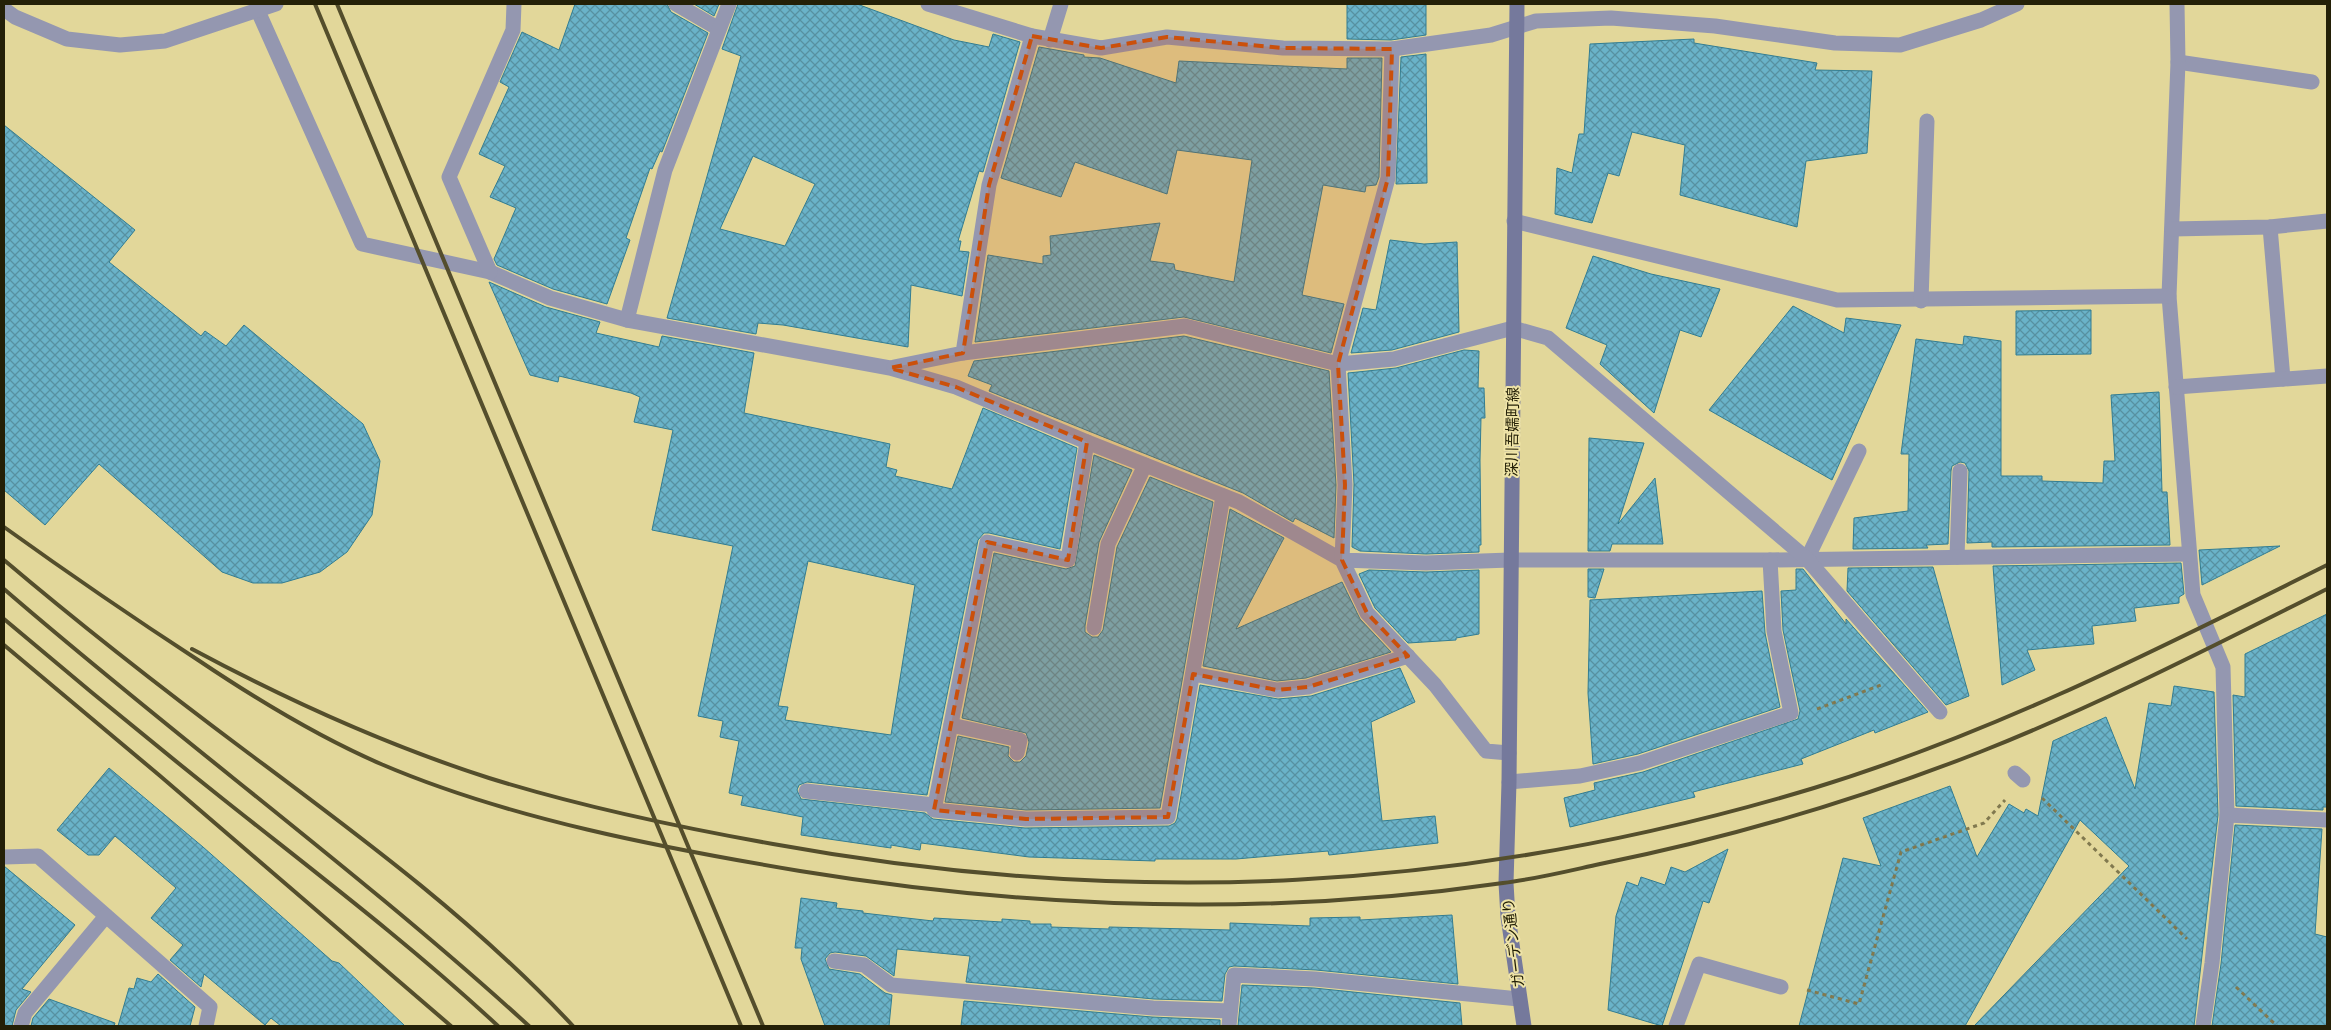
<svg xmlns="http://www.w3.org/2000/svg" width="2331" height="1030" font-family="Montserrat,'Noto Sans JP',sans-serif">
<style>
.building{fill:url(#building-cross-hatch);stroke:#327d92;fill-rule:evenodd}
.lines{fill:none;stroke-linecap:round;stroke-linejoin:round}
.path{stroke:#81794f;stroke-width:3;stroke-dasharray:4 4;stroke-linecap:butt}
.service{stroke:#9497b0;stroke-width:15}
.pedestrian{stroke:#9497b0;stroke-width:15}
.minor{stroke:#9497b0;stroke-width:15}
.tertiary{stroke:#9497b0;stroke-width:15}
.secondary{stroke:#75799c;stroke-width:15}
.rail{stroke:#544e2c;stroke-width:4}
.marked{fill:#cb500b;fill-opacity:0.2;stroke:#cb500b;stroke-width:4;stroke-dasharray:10 6;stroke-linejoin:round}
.labels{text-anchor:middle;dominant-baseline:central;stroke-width:4;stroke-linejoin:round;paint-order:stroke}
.street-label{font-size:15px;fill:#242007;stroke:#efe4a7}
</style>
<defs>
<pattern id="building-cross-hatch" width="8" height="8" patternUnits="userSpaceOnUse" patternTransform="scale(1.25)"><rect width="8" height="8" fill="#6ab3c9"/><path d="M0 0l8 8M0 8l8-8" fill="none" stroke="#5791a1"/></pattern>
</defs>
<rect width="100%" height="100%" fill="#e2d79a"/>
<g class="building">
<path d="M 575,4 L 667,4 L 671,12 L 708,33 L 662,152 L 660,151 L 652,169 L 650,168 L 626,238 L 630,240 L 607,304 L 553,289 L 497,265 L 494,259 L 516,208 L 490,197 L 505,166 L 479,154 L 509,87 L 500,82 L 522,32 L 559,50 Z"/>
<path d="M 694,4 L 719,4 L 714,16 Z"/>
<path d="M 738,4 L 857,4 L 954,40 L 989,47 L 993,34 L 1020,42 L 983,172 L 979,171 L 958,241 L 961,241 L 959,251 L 969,252 L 962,296 L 911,285 L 908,347 L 783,325 L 758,323 L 756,334 L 667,318 L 741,56 L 722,49 ZM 753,156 L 815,184 L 785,246 L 720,229 Z"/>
<path d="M 1347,4 L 1426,4 L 1426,35 L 1391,40 L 1347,39 Z"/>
<path d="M 1694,39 L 1694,43 L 1817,63 L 1815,70 L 1872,71 L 1867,153 L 1806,161 L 1797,227 L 1680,195 L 1685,145 L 1632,132 L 1619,176 L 1608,173 L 1592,223 L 1555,214 L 1557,168 L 1572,173 L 1579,134 L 1584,134 L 1590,44 Z"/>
<path d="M 1039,47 L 1084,55 L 1084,57 L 1100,58 L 1176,83 L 1179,61 L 1347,69 L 1347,58 L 1382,58 L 1379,177 L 1376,185 L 1366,186 L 1365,192 L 1323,185 L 1302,295 L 1344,304 L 1331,353 L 1184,317 L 975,342 L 988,255 L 1043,264 L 1043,256 L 1051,255 L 1050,236 L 1160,223 L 1150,261 L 1174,264 L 1175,270 L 1234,282 L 1252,160 L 1177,150 L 1167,194 L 1075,162 L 1061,197 L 1001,178 Z"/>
<path d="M 1426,54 L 1427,183 L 1396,184 L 1401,57 Z"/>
<path d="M 4,125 L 135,230 L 109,262 L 201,336 L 205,331 L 226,346 L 244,325 L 363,424 L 380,461 L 372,515 L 347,552 L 320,572 L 282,583 L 253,583 L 222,572 L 99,464 L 45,525 L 4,490 Z"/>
<path d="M 1390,240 L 1424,244 L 1457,242 L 1459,332 L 1392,350 L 1351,353 L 1363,308 L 1376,310 Z"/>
<path d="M 1593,256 L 1651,274 L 1720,289 L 1701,337 L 1680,330 L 1654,413 L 1600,364 L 1607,345 L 1566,328 Z"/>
<path d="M 489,282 L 546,307 L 600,322 L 596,333 L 659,347 L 662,336 L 754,353 L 744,413 L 890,444 L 886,467 L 897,470 L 895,476 L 952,489 L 983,408 L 1077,448 L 1060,549 L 989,533 L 984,533 L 978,540 L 927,795 L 807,782 L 799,785 L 797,790 L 801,799 L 925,813 L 933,819 L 1025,828 L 1169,826 L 1175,823 L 1177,819 L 1200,685 L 1278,699 L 1311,696 L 1400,668 L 1415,702 L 1371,722 L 1382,821 L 1435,816 L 1438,843 L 1329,855 L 1328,851 L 1236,859 L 1155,859 L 1155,861 L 1029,857 L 921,843 L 920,850 L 891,845 L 891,848 L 801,835 L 803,817 L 741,805 L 743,796 L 729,793 L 739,741 L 720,737 L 723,721 L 698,716 L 733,546 L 652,530 L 673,430 L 634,422 L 640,397 L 631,393 L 559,376 L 558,382 L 530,375 ZM 808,561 L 915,585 L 891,735 L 785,720 L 788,707 L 778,706 Z"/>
<path d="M 1793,306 L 1844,333 L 1846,318 L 1901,325 L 1832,480 L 1709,410 Z"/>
<path d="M 2091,310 L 2091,354 L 2016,355 L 2016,311 Z"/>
<path d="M 1184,336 L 1329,371 L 1336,485 L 1334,538 L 1295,518 L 1293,522 L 1243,493 L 989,391 L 992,385 L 968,376 L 974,361 Z"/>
<path d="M 1964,336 L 2001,341 L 2001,476 L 2042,476 L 2042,481 L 2103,483 L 2104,461 L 2115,461 L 2111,395 L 2159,392 L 2162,492 L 2167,492 L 2170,545 L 1992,547 L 1992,542 L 1967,543 L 1969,471 L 1965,463 L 1960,462 L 1952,466 L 1951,471 L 1948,544 L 1926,545 L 1928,548 L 1853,549 L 1854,518 L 1908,511 L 1909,454 L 1901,454 L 1916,339 L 1963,345 Z"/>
<path d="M 1464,350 L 1479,351 L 1478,388 L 1484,388 L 1485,418 L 1481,418 L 1480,460 L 1481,545 L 1479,545 L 1479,552 L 1426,554 L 1360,551 L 1352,547 L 1354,484 L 1348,373 L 1396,368 Z"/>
<path d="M 1589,438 L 1644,443 L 1618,524 L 1655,478 L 1663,544 L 1612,544 L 1610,551 L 1588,551 Z"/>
<path d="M 1094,455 L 1132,470 L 1099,542 L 1085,626 L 1085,632 L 1092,637 L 1098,637 L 1103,630 L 1117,547 L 1150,477 L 1213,502 L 1160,808 L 1026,810 L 945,802 L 958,736 L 1009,747 L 1008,756 L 1014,762 L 1020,762 L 1026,756 L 1029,742 L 1026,733 L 962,718 L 994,553 L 1066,569 L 1075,566 Z"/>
<path d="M 1230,509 L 1284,538 L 1236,629 L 1342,582 L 1360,619 L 1391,652 L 1306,678 L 1277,681 L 1203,666 Z"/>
<path d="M 2280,546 L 2202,585 L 2199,550 Z"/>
<path d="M 2181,563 L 2184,594 L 2179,597 L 2179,603 L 2134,608 L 2136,621 L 2092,626 L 2094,644 L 2027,650 L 2035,670 L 2002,685 L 1993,566 Z"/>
<path d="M 1933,567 L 1969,696 L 1946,705 L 1847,591 L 1848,568 Z"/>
<path d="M 1588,569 L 1604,569 L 1595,598 L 1588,597 Z"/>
<path d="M 1796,569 L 1803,569 L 1846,624 L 1846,619 L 1928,712 L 1875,733 L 1874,730 L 1801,759 L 1803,764 L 1693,792 L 1695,797 L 1570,827 L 1564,798 L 1595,790 L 1594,783 L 1643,772 L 1798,719 L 1800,711 L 1783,630 L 1781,591 L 1796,590 Z"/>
<path d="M 1369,570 L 1426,572 L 1479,570 L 1479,634 L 1456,638 L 1456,640 L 1408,643 L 1375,608 L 1359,574 Z"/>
<path d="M 1762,591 L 1765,633 L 1780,707 L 1638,754 L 1593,764 L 1588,693 L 1590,600 Z"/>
<path d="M 2327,614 L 2327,807 L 2323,807 L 2323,810 L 2236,806 L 2233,695 L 2245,697 L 2245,654 Z"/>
<path d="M 2174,686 L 2214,692 L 2218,815 L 2194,1026 L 1974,1026 L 2129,866 L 2080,820 L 1965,1026 L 1799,1026 L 1843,858 L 1881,866 L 1863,818 L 1950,786 L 1977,857 L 2009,804 L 2024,813 L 2026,809 L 2038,816 L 2053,741 L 2106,717 L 2135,789 L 2149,703 L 2171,706 Z"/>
<path d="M 109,768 L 203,847 L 332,961 L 339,963 L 405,1026 L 281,1026 L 271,1018 L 265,1025 L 204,974 L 201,987 L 170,960 L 183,945 L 151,918 L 176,888 L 115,836 L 99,855 L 88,855 L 57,830 Z"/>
<path d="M 2235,825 L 2322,829 L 2315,934 L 2327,937 L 2327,1026 L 2212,1026 L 2221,964 Z"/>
<path d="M 1728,849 L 1709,903 L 1703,901 L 1662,1026 L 1608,1010 L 1616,916 L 1627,882 L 1638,886 L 1641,877 L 1665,885 L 1671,867 L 1685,872 Z"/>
<path d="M 4,866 L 75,925 L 22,989 L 31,992 L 16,1010 L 12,1026 L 4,1026 Z"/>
<path d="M 801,898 L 837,903 L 836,908 L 863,911 L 863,913 L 933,921 L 934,918 L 1002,922 L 1002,919 L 1030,921 L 1030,924 L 1051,924 L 1051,927 L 1109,929 L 1109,927 L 1230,930 L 1230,923 L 1310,926 L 1310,918 L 1360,917 L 1360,920 L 1452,915 L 1458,984 L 1316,970 L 1234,966 L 1229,967 L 1225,974 L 1222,1001 L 1154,999 L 966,982 L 970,956 L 897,949 L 894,976 L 866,956 L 835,952 L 830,953 L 825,959 L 829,969 L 860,974 L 885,993 L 892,995 L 889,1026 L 825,1026 L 801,959 L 802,948 L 795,948 Z"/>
<path d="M 158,974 L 195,1007 L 190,1026 L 118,1026 L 129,988 L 134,989 L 137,978 L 151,982 Z"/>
<path d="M 1242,985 L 1314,988 L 1460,1003 L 1462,1026 L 1238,1026 Z"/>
<path d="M 49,999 L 115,1023 L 114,1026 L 31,1026 L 33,1018 Z"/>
<path d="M 964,1001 L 1152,1017 L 1220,1020 L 1220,1026 L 961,1026 Z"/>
</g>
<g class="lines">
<g class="path">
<path d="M 1817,709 L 1881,685"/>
<path d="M 2042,798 L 2187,939"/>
<path d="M 2236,987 L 2277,1026"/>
<path d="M 1807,990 L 1859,1004 L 1901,852 L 1984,823 L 2005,800"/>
</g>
<g class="service">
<path d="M 676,4 L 719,29"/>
<path d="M 1957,557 L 1960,471"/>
<path d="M 1807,559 L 1859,451"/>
<path d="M 951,725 L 1020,740 L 1017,753"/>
<path d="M 2015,773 L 2023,780"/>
<path d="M 834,961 L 864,965 L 891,985 L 1153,1008 L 1230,1011"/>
</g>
<path class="pedestrian" d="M 2178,62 L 2312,82"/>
<g class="minor">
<path d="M 2177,4 L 2178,62 L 2169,296 L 2193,595 L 2223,667 L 2227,815 L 2212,963 L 2203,1026"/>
<path d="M 258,11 L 362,244 L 490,272 L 550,298 L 627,320 L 890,368 L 956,387 L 1087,442 L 1239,502 L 1342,560 L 1367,613 L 1435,685 L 1486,751 L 1509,753"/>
<path d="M 1050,40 L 1061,4"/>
<path d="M 1392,49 L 1388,178 L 1338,364 L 1345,485 L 1342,560 L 1426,563 L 1510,560 L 1770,560 L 2189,554"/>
<path d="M 1514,221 L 1837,300 L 2169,296"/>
<path d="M 2270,227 L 2283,379"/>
<path d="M 2172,229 L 2270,227 L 2327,221"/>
<path d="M 490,272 L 449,177 L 513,30 L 514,4"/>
<path d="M 1921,301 L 1927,121"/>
<path d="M 627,320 L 665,170 L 729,4"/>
<path d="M 963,353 L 1185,326 L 1338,364 L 1394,359 L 1513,328 L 1548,338 L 1807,559 L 1940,712"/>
<path d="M 894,367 L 963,353 L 989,185 L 1032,36"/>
<path d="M 2176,387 L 2327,376"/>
<path d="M 1087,442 L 1068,560 L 987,542 L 934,810 L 1026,819 L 1168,817 L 1223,496"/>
<path d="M 1094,628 L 1108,544 L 1145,465"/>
<path d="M 1193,674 L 1277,690 L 1308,687 L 1408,656"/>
<path d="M 1509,782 L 1580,776 L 1640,763 L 1791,713 L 1774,631 L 1770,560"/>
<path d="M 806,791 L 934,805"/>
<path d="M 2227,815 L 2327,820"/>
<path d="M 4,857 L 38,856 L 210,1007 L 206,1026"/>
<path d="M 21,1026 L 25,1013 L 106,916"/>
<path d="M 1229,1026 L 1234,975 L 1315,979 L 1519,999"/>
<path d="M 1676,1026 L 1699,964 L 1781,987"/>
</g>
<g class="tertiary">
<path d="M 928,4 L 1032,36 L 1101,48 L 1167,37 L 1283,48 L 1392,49 L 1491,35 L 1536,21 L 1611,18 L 1715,26 L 1835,43 L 1900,45 L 1981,20 L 2017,4"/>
<path d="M 4,9 L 15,17 L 67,39 L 120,45 L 165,41 L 276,4"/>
</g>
<path class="secondary" d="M 1517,4 L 1509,782 L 1506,883 L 1508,917 L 1524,1026"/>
<g class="rail">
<path d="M 315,4 L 741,1026"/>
<path d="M 337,4 L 763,1026"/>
<path d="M 4,527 C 68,573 132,617 198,660 C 256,699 316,736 381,764 C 509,819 663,848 800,871 C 1032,909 1269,917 1503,883 C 1536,879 1568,871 1600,864 C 1730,838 1857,800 1980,752 C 2099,705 2213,646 2327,589"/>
<path d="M 4,560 C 83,627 164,690 247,752 C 361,837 476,922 573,1026"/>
<path d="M 4,589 C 176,738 361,873 529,1026"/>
<path d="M 4,619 C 76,680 149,740 223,799 C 316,873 411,945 498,1026"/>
<path d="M 4,645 L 159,775 L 451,1026"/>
<path d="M 192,649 C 287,700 386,745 489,778 C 582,807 677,827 773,844 C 1129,909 1467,893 1814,788 C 1994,733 2160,648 2327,565"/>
</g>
</g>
<path class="marked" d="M 1032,36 L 1101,48 L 1167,37 L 1283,48 L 1392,49 L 1388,178 L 1338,364 L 1345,485 L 1342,560 L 1367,613 L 1408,656 L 1308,687 L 1277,690 L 1193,674 L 1168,817 L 1026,819 L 934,810 L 987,542 L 1068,560 L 1087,442 L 956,387 L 890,368 L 963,353 L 989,185 Z"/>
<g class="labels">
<g class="street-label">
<text transform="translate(1512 432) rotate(-89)">深川吾嬬町線</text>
<text transform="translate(1513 943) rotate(-97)">ガーデン通り</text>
</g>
</g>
<rect width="2331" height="1030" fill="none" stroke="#242007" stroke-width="10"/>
</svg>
